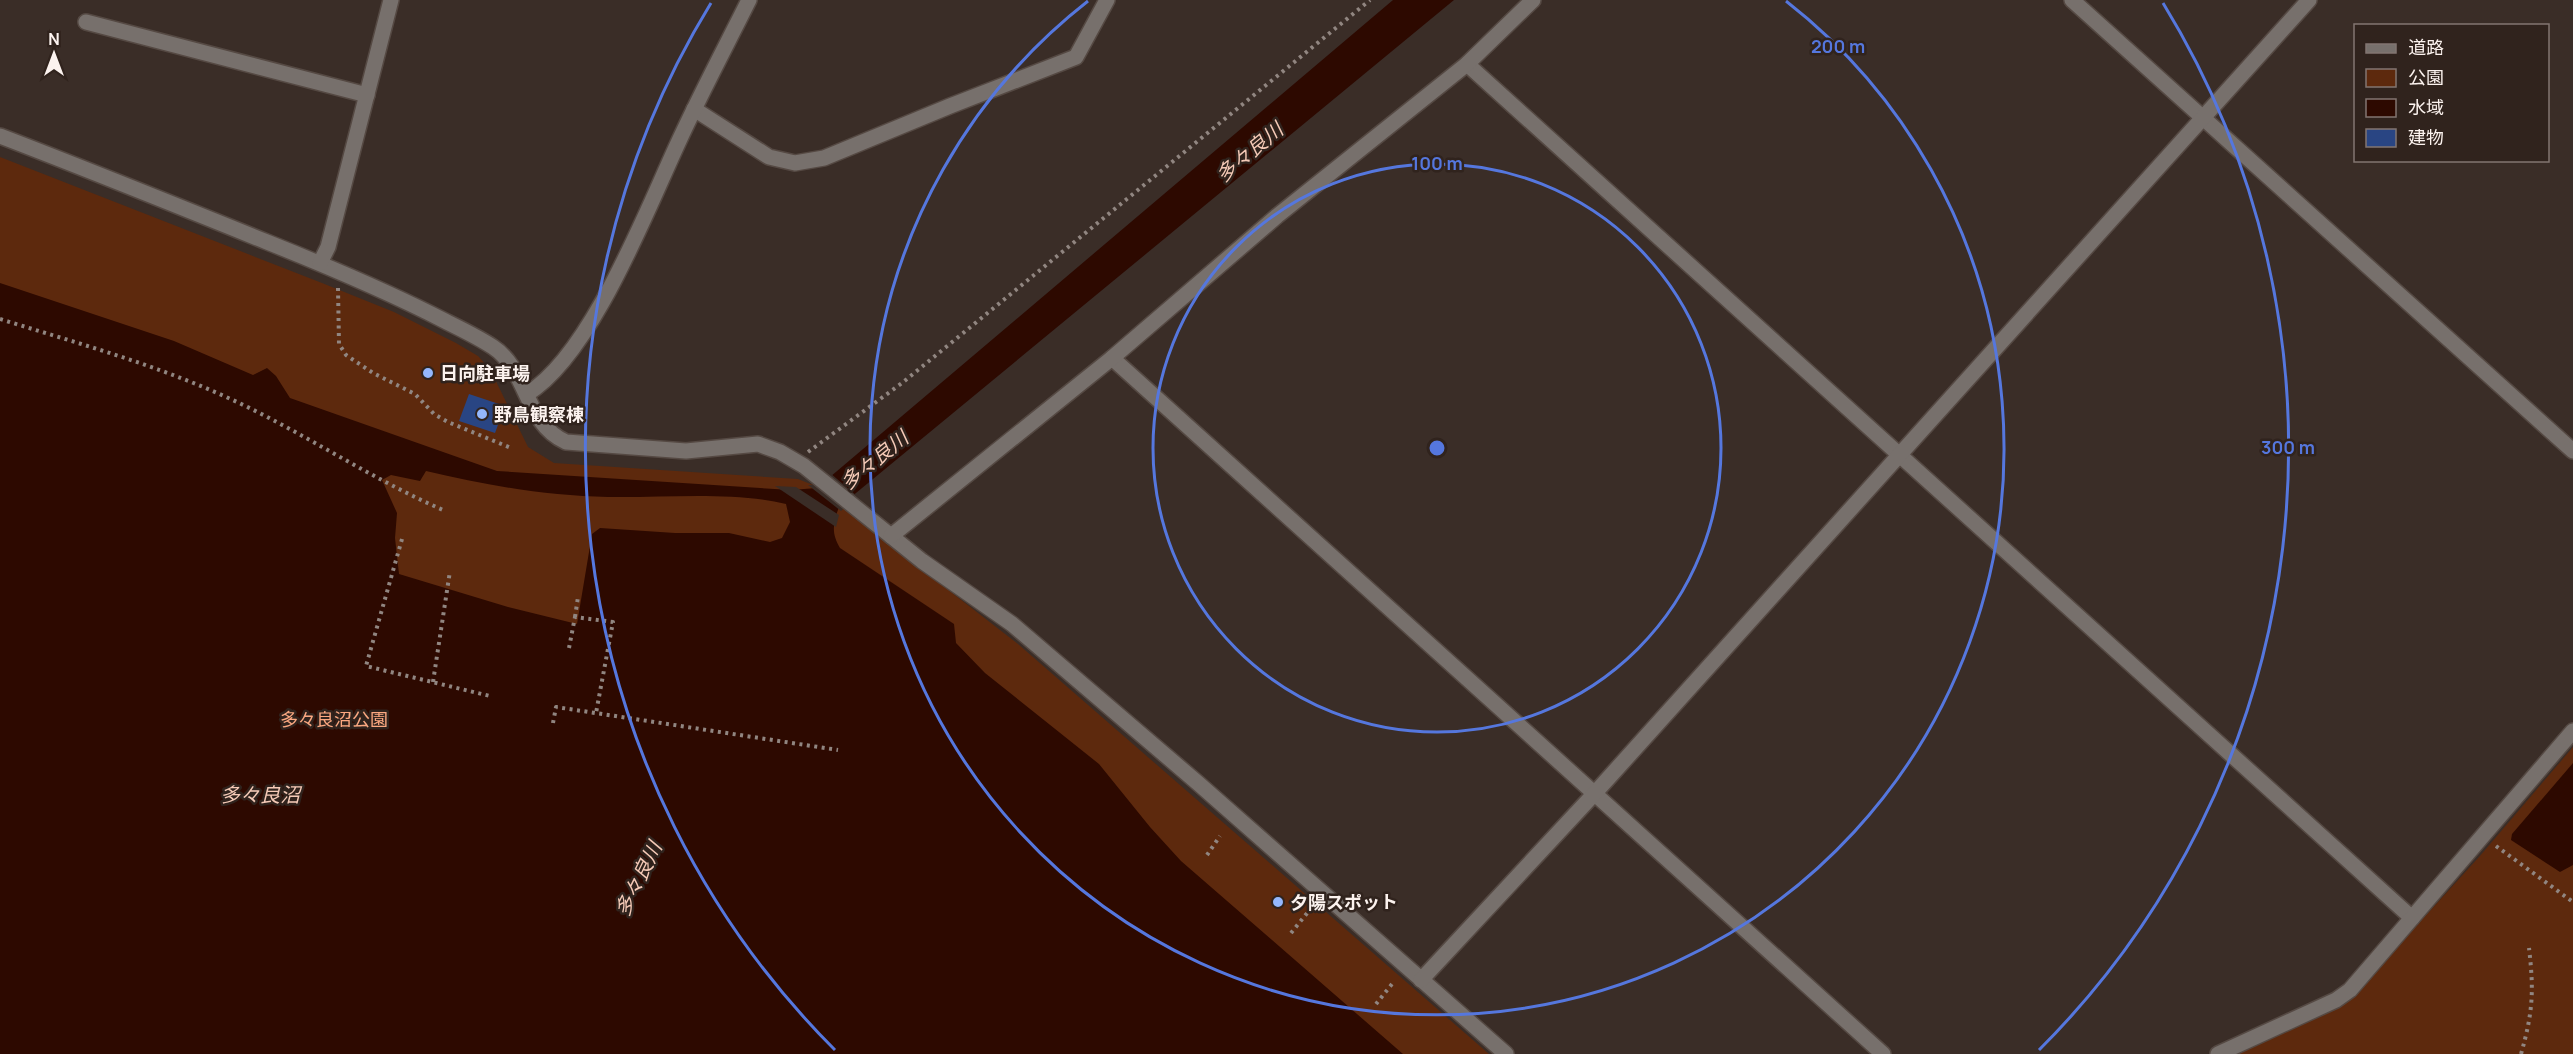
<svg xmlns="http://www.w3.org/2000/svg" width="2573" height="1054" font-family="Manrope,'Noto Sans JP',sans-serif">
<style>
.green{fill:#5d290d}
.water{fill:#2d0900;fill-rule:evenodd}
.pier{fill:#3a2d27}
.building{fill:#294583}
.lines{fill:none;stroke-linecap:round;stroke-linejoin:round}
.minor-casing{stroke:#554943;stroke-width:18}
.path{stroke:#918681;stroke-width:4;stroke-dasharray:3 4.5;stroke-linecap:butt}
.minor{stroke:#77706c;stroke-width:15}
.ring{fill:none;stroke:#5577de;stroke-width:3}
.poi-dot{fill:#94b7fd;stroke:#30231d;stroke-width:2}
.labels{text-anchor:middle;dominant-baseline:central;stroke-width:5;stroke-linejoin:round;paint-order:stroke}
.poi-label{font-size:18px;font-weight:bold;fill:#fcf3ef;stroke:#30231d;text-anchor:start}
.park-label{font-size:18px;fill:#fba881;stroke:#30231d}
.water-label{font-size:20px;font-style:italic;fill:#f5cab7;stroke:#30231d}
.centre{fill:#5577de;stroke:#30231d;stroke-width:3}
.ring-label{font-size:18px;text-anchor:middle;font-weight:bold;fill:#5577de;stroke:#30231d;stroke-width:5;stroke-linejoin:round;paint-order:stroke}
</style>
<rect width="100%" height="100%" fill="#3a2d27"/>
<g class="green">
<path d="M 0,157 L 322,283 L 394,312 L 456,343 L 478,356 L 490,369 L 528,447 L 554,463 L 798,479 L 813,485 L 1018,644 L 1489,1054 L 0,1054 Z"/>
<path d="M 2573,747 L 2573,1054 L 2234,1054 L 2346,1003 L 2479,857 Z"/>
</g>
<g class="water">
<path d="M 1393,0 L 1454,0 L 839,507 C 833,523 831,533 840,548 L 954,624 L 956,643 L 985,673 L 1099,764 L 1150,827 L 1181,861 L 1403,1054 L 0,1054 L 0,283 L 174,341 L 253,375 L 267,368 L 276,376 L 290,398 L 497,471 L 791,490 L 817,488 ZM 426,471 C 486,485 546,496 608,497 C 663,498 733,491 786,504 L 790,522 L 782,538 L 770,542 L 729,533 L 675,533 L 600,528 L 592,534 L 577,624 L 508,607 L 399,574 L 395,538 L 397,513 L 382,480 L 391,475 L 420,481 Z"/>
<path d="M 2573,763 L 2573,865 L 2560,872 L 2511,840 L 2512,834 Z"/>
</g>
<g class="pier">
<path d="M 830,473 L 857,496 L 841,511 L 808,485 L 816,485 Z"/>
<path d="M 775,486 L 796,487 L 839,515 L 836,527 Z"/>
</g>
<path class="building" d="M 469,394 L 505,406 L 495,433 L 459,421 Z"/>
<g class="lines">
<defs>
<g id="minor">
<path d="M 2072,0 L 2573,451"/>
<path d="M 86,22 L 367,95"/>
<path d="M 1467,64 L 2412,918"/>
<path d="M 694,109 L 769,157 L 795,163 L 824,158 L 950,106 L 1076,57 L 1107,0"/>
<path d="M 0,136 C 89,170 178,206 267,242 C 327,266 387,291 445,321 C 461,329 478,337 493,347 C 528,370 524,423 566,442 L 686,451 L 758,444 L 780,452 L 804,466 L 922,561 L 1012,624 L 1199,784 L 1506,1054"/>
<path d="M 320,263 L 328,247 L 391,0"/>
<path d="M 1112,358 L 1883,1054"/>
<path d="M 527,394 C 591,355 646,212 678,143 C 700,95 725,48 749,0"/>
<path d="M 891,536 L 1112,358 L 1277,216 L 1467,64 L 1533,0"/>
<path d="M 1421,980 L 1595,793 L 2309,0"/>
<path d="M 2218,1054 L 2336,1000 L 2350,990 L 2573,731"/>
</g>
</defs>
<use href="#minor" class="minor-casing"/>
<g class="path">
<path d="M 338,288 L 339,344 L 346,355 L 373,373 L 415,394 L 434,414 L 448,422 L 511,448"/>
<path d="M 0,319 C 80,344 161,366 237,402 C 307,435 372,479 443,510"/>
<path d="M 808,452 L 902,383 L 1370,0"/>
<path d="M 402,539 L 366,666 L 490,696"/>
<path d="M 575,617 L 578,597"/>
<path d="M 569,648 L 575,617 L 613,622 L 596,713"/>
<path d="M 433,682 L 450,571"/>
<path d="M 553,723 L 556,707 L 838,750"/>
<path d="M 2496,846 L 2573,902"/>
<path d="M 1207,855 L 1220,836"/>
<path d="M 1291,933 L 1308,912"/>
<path d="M 1376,1004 L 1392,984"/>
<path d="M 2521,1054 C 2533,1012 2534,991 2529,948"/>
</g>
<use href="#minor" class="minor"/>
</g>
<g class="ring">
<circle cx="1437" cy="448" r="284"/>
<path d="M1786 1A567 567 0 1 1 1088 1"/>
<path d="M835 1050A851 851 0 0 1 711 3M2163 3A851 851 0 0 1 2039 1050"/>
</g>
<g class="poi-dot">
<circle cx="428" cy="373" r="6"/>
<circle cx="482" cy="414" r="6"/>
<circle cx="1278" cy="902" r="6"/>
</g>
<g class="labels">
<g class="poi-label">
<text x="440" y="373">日向駐車場</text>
<text x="494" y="414">野鳥観察棟</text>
<text x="1290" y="902">夕陽スポット</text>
</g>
<g class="park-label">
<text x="334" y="719">多々良沼公園</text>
</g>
<g class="water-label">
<text transform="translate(1249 152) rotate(-40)">多々良川</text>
<text transform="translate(874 460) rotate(-39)">多々良川</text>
<text x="260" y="794">多々良沼</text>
<text transform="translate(638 879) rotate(-64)">多々良川</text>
</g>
</g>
<circle cx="1437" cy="448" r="9" class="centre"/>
<g class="ring-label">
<text x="1838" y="53">200 m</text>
<text x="1437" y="170">100 m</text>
<text x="2288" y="454">300 m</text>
</g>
<rect x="2354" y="24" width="195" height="138" fill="#30231d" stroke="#827671" stroke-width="1.5"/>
<rect x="2366" y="44" width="30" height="9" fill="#77706c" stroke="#827671" stroke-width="1.5"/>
<text x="2408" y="54" font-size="18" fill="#fcf3ef">道路</text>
<rect x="2366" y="69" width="30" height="18" fill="#5d290d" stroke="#827671" stroke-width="1.5"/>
<text x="2408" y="84" font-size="18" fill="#fcf3ef">公園</text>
<rect x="2366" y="99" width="30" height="18" fill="#2d0900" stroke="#827671" stroke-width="1.5"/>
<text x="2408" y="114" font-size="18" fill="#fcf3ef">水域</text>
<rect x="2366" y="129" width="30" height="18" fill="#294583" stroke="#827671" stroke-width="1.5"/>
<text x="2408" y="144" font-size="18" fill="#fcf3ef">建物</text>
<g transform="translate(54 54)" stroke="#30231d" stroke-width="4.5" paint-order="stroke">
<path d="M0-4.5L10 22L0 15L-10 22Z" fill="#fcf3ef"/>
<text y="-9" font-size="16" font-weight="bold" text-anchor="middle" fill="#fcf3ef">N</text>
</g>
</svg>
